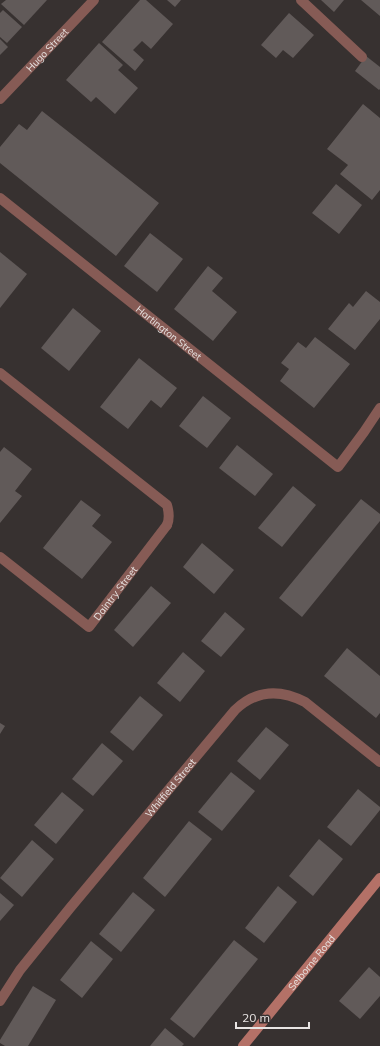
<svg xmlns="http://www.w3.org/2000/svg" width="380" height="1046" font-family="Mulish,sans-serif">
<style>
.building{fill:#615a59}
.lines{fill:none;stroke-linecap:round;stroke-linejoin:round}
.lane{stroke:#865b55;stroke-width:10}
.street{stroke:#865b55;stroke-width:10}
.secondary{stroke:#b47167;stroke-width:10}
.labels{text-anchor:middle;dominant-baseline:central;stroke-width:3;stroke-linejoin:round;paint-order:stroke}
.street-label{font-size:10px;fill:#e8e4e3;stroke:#373130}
</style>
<rect width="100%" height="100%" fill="#373130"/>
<g class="building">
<path d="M 6,0 L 47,0 L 24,25 L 1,4 Z"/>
<path d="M 140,0 L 146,0 L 173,24 L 151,49 L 142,41 L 133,50 L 144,60 L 135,71 L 102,42 Z"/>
<path d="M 167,0 L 181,0 L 175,7 Z"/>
<path d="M 321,0 L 344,0 L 334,12 Z"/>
<path d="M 361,0 L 380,0 L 380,16 Z"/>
<path d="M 3,10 L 22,27 L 7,43 L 0,37 L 0,13 Z"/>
<path d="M 289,13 L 314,35 L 293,58 L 283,50 L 276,58 L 261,45 Z"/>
<path d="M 0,39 L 8,47 L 0,55 Z"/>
<path d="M 99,43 L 123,65 L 118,70 L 138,88 L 115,114 L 96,97 L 91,102 L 66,80 Z"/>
<path d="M 366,56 L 380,67 L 380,89 L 379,90 L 355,71 Z"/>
<path d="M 363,104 L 380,118 L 380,190 L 372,200 L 340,174 L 348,165 L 327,149 Z"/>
<path d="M 42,111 L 159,203 L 116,256 L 0,163 L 0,147 L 19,124 L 27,130 Z"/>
<path d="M 336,184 L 362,205 L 339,234 L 312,213 Z"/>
<path d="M 150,233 L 183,259 L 157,292 L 124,266 Z"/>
<path d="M 0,252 L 27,274 L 0,308 Z"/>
<path d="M 208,266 L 223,278 L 212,291 L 237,312 L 213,341 L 174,309 Z"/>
<path d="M 366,291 L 380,302 L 380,319 L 355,350 L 328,329 L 349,303 L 353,307 Z"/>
<path d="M 73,308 L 101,331 L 69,371 L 41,348 Z"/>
<path d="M 315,337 L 350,364 L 314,408 L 280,381 L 289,369 L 281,363 L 298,342 L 306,348 Z"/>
<path d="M 139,358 L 177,388 L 161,408 L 151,400 L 128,429 L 100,407 Z"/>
<path d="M 203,396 L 231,418 L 207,448 L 179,426 Z"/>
<path d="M 237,445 L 273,474 L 255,496 L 219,468 Z"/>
<path d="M 4,447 L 32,469 L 15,491 L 22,496 L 0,523 L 0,452 Z"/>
<path d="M 293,486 L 316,505 L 282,547 L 258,528 Z"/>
<path d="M 361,499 L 380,514 L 380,521 L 302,617 L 279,598 Z"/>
<path d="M 81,500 L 101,515 L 92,526 L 112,542 L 82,579 L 43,548 Z"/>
<path d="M 202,543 L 234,570 L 214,594 L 183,567 Z"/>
<path d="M 151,586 L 171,603 L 133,647 L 114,630 Z"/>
<path d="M 225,612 L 245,629 L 221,657 L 201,641 Z"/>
<path d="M 347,648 L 380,676 L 380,713 L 376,718 L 324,676 Z"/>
<path d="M 183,652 L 205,671 L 180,702 L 157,683 Z"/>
<path d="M 140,696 L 163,715 L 133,751 L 110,732 Z"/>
<path d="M 0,723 L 5,726 L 0,734 Z"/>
<path d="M 266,727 L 289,745 L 260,780 L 237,761 Z"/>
<path d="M 102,743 L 123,761 L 93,796 L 72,779 Z"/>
<path d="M 231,772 L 255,791 L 222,831 L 198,812 Z"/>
<path d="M 358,789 L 380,807 L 380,810 L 351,846 L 327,827 Z"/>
<path d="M 62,792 L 84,810 L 56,844 L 34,825 Z"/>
<path d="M 189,821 L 212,839 L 165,897 L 143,878 Z"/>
<path d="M 319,839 L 343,859 L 313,896 L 289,876 Z"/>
<path d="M 32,840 L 54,859 L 22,897 L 0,878 Z"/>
<path d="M 278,886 L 297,902 L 264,943 L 245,928 Z"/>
<path d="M 133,892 L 155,910 L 121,952 L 99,934 Z"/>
<path d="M 0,893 L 14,905 L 0,921 Z"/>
<path d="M 234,940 L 258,959 L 194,1038 L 170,1019 Z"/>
<path d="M 91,941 L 113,959 L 82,998 L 60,980 Z"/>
<path d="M 369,967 L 380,977 L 380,996 L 360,1019 L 339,1001 Z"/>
<path d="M 33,986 L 56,1000 L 28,1046 L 5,1046 L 0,1043 L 0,1040 Z"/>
<path d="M 165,1028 L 184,1044 L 182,1046 L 150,1046 Z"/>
</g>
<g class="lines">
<path class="lane" d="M 0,373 L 167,505 C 169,512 170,518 167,525"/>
<g class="street">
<path d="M 301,0 L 362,57"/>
<path id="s1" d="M 0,99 L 94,0"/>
<path id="s2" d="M 0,198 L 338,467 L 364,432 L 380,408"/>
<path id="s3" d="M 0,557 L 89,627 L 167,525"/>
<path id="s4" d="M 0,1001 L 20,970 L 70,908 L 235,710 C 256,690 280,689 305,702 L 380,762"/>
</g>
<path class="secondary" id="s5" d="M 243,1046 L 380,878"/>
</g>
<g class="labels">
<g class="street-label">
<text stroke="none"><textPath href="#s1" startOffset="68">Hugo Street</textPath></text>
<text stroke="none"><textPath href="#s2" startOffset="216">Hartington Street</textPath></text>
<text stroke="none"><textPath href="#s3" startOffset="156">Daintry Street</textPath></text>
<text stroke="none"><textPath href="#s4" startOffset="273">Whitfield Street</textPath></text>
<text stroke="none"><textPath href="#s5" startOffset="108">Selborne Road</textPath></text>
</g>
</g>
<path d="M236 1022v6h73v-6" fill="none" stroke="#e8e4e3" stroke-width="2"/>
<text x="242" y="1022" font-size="12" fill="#e8e4e3" stroke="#373130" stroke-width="3" paint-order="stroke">20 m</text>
</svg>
